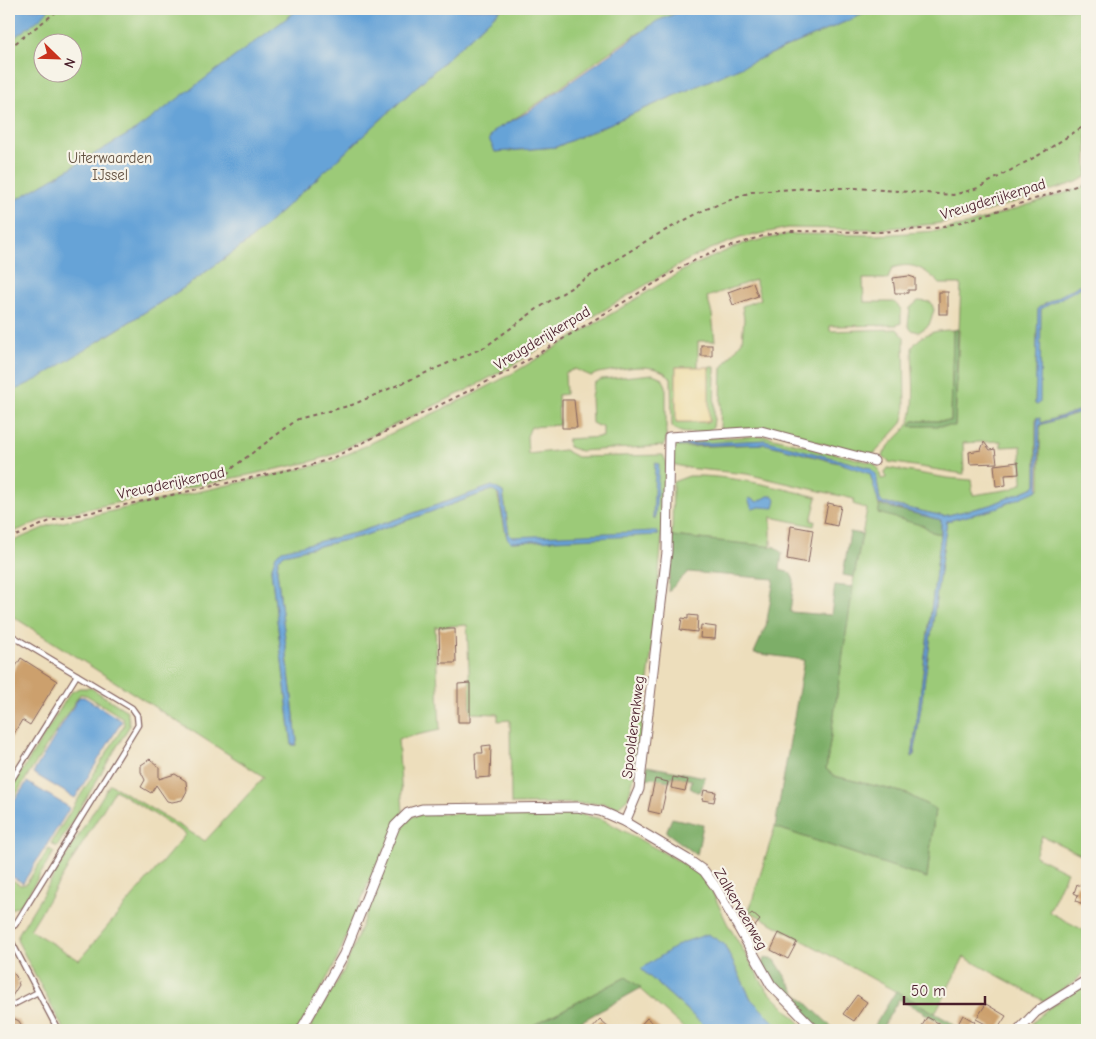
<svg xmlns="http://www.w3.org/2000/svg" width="1096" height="1039" font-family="'Comic Neue',sans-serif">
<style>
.green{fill:#9cca78;stroke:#737452;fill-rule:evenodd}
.forest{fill:#7dae68;stroke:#64664a}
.sand{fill:#eeda9e;stroke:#9c7c64}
.water{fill:#66a3d7;stroke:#586181}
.building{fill:#cca06d}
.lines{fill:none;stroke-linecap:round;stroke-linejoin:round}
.lane-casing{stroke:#83625e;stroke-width:7}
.street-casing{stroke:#83625e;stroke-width:11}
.path{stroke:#83625e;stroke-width:2;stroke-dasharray:4 4;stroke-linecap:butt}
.lane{stroke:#fff;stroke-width:4.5}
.street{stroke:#fff;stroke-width:9}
.labels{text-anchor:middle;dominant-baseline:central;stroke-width:4.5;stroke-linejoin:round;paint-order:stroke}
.park-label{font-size:15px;fill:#635242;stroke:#f7f3e8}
.street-label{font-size:15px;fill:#4a1f2b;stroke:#f7f3e8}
</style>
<rect width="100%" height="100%" fill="#f7f3e8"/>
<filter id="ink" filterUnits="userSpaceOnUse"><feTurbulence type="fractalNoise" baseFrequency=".02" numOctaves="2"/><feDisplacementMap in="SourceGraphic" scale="10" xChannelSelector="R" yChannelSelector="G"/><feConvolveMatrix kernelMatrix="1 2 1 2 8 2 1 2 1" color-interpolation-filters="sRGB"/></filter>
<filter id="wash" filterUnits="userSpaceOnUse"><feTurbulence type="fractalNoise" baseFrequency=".0096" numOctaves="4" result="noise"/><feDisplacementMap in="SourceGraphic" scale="20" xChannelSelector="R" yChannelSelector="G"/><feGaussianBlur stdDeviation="1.12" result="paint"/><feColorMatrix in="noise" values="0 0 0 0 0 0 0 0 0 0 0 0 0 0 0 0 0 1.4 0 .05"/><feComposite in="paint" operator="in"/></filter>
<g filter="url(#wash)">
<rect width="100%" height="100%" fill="#eddebc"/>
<g class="green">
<path d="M 49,9 L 379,9 L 99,341 L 182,289 L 250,240 L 501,9 L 686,9 C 618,36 561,94 495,130 L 495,152 L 556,147 L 875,9 L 1087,9 L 1087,176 L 1077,182 L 965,218 L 935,224 L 878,229 L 788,228 L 740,238 L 711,249 L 684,262 L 511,366 L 467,390 L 329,456 L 310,462 L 49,517 L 9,534 L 9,41 ZM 42,42 L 72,42 L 72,72 L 42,72 Z"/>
<path d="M 1087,183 L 1087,281 L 1038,308 L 1035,404 L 1037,405 L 1041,309 L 1087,284 L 1087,408 L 1040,423 L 1036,418 L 1036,485 L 1034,487 L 991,505 L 944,516 L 883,503 L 880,500 L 876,474 L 870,468 L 765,441 L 678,445 L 679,447 L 684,447 L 766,444 L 865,470 L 873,477 L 879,507 L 924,526 L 932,532 L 941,534 L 912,757 L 914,756 L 947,521 L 992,510 L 1040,488 L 1040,425 L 1087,410 L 1087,857 L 1042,836 L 1035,856 L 1067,872 L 1049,912 L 1087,932 L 1087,968 L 1076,981 L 1044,1001 L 964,957 L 935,1013 L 749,911 L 775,827 L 927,878 L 935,809 L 905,793 L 834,776 L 826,769 L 854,577 L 867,509 L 853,504 L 854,499 L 747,474 L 688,468 L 672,464 L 672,446 L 679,439 L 766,436 L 873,463 L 879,469 L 881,479 L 886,478 L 885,472 L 888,468 L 947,478 L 971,480 L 973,495 L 1012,489 L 1022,483 L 1021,446 L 1001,447 L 1001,441 L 963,443 L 964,474 L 889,462 L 883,457 C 885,445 903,435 909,423 C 917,406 912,367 912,348 C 921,333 936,330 953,330 L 951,421 L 913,421 L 910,426 L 955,425 L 961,284 L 940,284 C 925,269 913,261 892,268 L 888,279 L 863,279 L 864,302 L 894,302 L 901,309 L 901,323 L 897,325 L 830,326 L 830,331 L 897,329 L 904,337 L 905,412 L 902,423 L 875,453 L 868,455 L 764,429 L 720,429 L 722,368 L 742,341 L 744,319 L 742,306 L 761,299 L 755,280 L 707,297 L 712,314 L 715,341 L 698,341 L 698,367 L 676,367 L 676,422 L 708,422 L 709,367 L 715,367 L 714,419 L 713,427 L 709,431 C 698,432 680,437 672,426 L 671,378 C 654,359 621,370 598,373 L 591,376 L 575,369 L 565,373 L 566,394 L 558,395 L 559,425 L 531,427 L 527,436 L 528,454 L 564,450 L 577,457 L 663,455 L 666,461 L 663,525 L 653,641 L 637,766 L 628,798 L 618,807 L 603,803 L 511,804 L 510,720 L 498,721 L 498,714 L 471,713 L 467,625 L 435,627 L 440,730 L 398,739 L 403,813 L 371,877 L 335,964 L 298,1030 L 64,1030 L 17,940 L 19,933 L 110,784 L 205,841 L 264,777 L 9,614 L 9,543 L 50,525 L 331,462 L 470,396 L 515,372 L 687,268 L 742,244 L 789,234 L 878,235 L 936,231 L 966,225 L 1080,188 ZM 492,486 L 503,492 L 509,534 L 512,537 L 659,534 L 513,542 L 507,538 L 497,492 L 492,490 L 363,536 L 284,554 L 278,560 L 277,570 L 297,741 L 296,745 L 292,745 L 271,570 L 279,552 L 359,532 ZM 115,790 L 186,834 L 79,960 L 30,930 Z"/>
<path d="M 918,301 L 931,302 L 934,310 L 929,325 L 919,332 L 911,330 L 908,325 L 910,308 Z"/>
<path d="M 653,374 L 662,378 L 666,386 L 666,441 L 663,446 L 580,451 L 569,447 L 567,439 L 603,437 L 603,426 L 598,426 L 592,423 L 591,396 L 594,383 L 602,379 Z"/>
<path d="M 689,476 C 731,475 776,487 817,497 L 811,521 L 815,521 L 814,526 L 771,517 L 771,547 L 672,536 L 673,482 Z"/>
<path d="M 79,688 L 91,688 L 127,711 L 130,725 L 57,847 L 51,843 L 124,725 L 123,718 L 86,695 L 80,694 L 9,805 L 9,792 L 70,693 Z"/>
<path d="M 569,812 L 602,819 L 697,871 L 711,889 L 727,923 L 766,989 L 807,1030 L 782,1030 L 751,999 L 724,944 L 641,969 L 709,1030 L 686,1030 L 626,977 L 524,1030 L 319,1030 L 310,1027 L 344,970 L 399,831 L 411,817 L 422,814 Z"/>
<path d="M 49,849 L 54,852 L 22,904 L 9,910 L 9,878 L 20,885 L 26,884 Z"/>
<path d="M 1087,983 L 1087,1030 L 1025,1030 L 1046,1010 Z"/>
</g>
<g class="forest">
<path d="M 958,329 L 955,426 L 910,426 L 913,421 L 951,421 L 953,330 Z"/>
<path d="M 880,505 L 941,520 L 941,534 L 932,532 L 924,526 L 878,513 Z"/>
<path d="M 850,532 L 862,534 L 854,577 L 843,575 Z"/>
<path d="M 672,536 L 775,547 L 782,553 L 780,570 L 791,573 L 794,581 L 790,612 L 831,615 L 835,585 L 853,587 L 826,769 L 834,776 L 905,793 L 935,809 L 927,878 L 775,827 L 804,660 L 754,653 L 766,626 L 774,579 L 688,572 L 668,592 Z"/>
<path d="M 647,766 L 705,777 L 701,791 L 697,792 L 690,788 L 692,780 L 672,776 L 670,781 L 652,778 L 645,779 Z"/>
<path d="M 672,818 L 703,825 L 697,855 L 666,832 Z"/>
<path d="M 764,958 L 775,960 L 795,992 L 835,1030 L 820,1030 L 780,990 L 762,965 Z"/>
<path d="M 626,977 L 641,988 L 566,1030 L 524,1030 Z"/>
<path d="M 896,991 L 952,1023 L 955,1026 L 953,1029 L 899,999 L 881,1030 L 872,1030 Z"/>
</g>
<rect class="sand" x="676" y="367" width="33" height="55"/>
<g class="water">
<path d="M 9,9 L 49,9 L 41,18 L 9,41 Z"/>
<path d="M 299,9 L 501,9 L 250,240 L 182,289 L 38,379 L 9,393 L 9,204 L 137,129 Z"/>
<path d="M 686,9 L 875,9 L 556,147 L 495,152 L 489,139 L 495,130 L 528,112 L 657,21 Z"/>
<path d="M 1087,281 L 1087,284 L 1041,309 L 1040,403 L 1037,405 L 1035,404 L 1038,308 Z"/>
<path d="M 1087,408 L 1087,410 L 1040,425 L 1038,490 L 992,510 L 947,521 L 914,756 L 912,757 L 941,534 L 941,520 L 879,504 L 870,474 L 840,463 L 766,444 L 678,446 L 680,444 L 765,440 L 870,468 L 876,474 L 880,500 L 883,503 L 944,516 L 991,505 L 1034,487 L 1036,484 L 1037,417 L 1040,418 L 1041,423 Z"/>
<path d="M 655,463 L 659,464 L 655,519 L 653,517 Z"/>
<path d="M 492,486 L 503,492 L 509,534 L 512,537 L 656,531 L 659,535 L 511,542 L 507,538 L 499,495 L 492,490 L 363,536 L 284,554 L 278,560 L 277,570 L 297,741 L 296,745 L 292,745 L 271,570 L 276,555 L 282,550 L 359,532 Z"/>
<path d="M 768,496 L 773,496 L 776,499 L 774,508 L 760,507 L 752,509 L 748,499 L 749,498 L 758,502 Z"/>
<path d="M 79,697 L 84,697 L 122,721 L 75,798 L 33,773 Z"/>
<path d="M 27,782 L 67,806 L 69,809 L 23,883 L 9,875 L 9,809 Z"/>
<path d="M 708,934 L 724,944 L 751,999 L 782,1030 L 709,1030 L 641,969 L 681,943 Z"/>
</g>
<g id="blocks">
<g class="building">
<path d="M 909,276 L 915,278 L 915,290 L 908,290 L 908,293 L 895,293 L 893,278 Z"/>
<path d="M 753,283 L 758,296 L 733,305 L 728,292 Z"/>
<rect x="939" y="292" width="9" height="22"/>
<rect x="701" y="345" width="11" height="11"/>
<path d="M 562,400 L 574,400 L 577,428 L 562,428 Z"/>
<path d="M 984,442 L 990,450 L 995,449 L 997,463 L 970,464 L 969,452 L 981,450 Z"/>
<path d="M 1018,462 L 1019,474 L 1005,475 L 1006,485 L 996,486 L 994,465 Z"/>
<path d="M 828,503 L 841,506 L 837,526 L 824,523 Z"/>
<path d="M 791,526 L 813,530 L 808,563 L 787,559 Z"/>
<path d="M 688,615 L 698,616 L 697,632 L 680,630 L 682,618 L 688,619 Z"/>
<path d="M 701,625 L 716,627 L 715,639 L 700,638 Z"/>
<path d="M 439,629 L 455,629 L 456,663 L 440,663 Z"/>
<path d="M 21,658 L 57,681 L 30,725 L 22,720 L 9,742 L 9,678 Z"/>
<path d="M 470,683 L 470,722 L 458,722 L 458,684 Z"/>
<path d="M 491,745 L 490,777 L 476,778 L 475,753 L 483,753 L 482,746 Z"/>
<path d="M 150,759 L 159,767 L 159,779 L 175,774 L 186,781 L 187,791 L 182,800 L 172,802 L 167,801 L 156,785 L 151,793 L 141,787 L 145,780 L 141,772 L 141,765 Z"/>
<path d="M 673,777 L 688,780 L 685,791 L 671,788 Z"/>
<path d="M 655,779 L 668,782 L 661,814 L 648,811 Z"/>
<path d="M 704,790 L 716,792 L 714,802 L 702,800 Z"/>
<path d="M 1087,871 L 1087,906 L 1076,901 L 1078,895 L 1074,893 L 1077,884 L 1080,886 Z"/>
<path d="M 752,913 L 760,920 L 752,930 L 746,918 Z"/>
<path d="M 779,933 L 797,942 L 788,959 L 771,950 Z"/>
<path d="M 9,969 L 16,976 L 19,985 L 9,1001 Z"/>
<path d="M 857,995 L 867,1002 L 854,1021 L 843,1014 Z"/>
<path d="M 986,1004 L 1006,1016 L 997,1030 L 976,1019 Z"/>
<path d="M 963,1015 L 975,1022 L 970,1030 L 958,1024 Z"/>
<path d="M 9,1016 L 19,1021 L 24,1030 L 9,1030 Z"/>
<path d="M 927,1017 L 951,1030 L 929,1030 L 922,1026 Z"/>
<path d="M 647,1018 L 661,1030 L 636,1030 Z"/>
<path d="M 600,1020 L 611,1030 L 591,1030 Z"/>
</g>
</g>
</g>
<g filter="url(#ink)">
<use href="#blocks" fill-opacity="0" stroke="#83625e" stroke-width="1"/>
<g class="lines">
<defs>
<g id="lane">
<path d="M 9,634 L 132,708 L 137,715 L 138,725 L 15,925 L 9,928"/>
<path d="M 9,784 L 77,675"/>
<path d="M 9,937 L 58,1030"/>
<path d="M 9,1007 L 38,992"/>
</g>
<g id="street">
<path d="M 625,822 L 639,789 L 667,552 L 669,437 L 761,431 L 874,461"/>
<path d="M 301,1030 L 344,954 L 395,826 L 408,813 L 422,809 L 577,807 L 600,811 L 625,822 L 687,859 L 704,871 L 715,886 L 771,985 L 815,1030"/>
<path d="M 1019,1030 L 1036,1012 L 1087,980"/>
</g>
</defs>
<use href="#lane" class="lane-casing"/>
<use href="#street" class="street-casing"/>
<g class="path">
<path d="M 9,48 L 60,9"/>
<path d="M 215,485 L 236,465 L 298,419 L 352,405 L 485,347 L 537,309 L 651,238 L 704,210 L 751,192 L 809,188 L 855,188 L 953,195 L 978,188 L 1039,155 L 1087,124"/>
<path d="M 9,539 L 50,521 L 311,465 L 330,459 L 513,369 L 685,265 L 712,252 L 766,235 L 789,231 L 878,232 L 936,228 L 965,221 L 1079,185 L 1087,179"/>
</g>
<use href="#lane" class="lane"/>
<use href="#street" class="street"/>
</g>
</g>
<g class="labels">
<g class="park-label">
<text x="110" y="158">Uiterwaarden<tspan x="110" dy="17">IJssel</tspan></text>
</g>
<g class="street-label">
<text transform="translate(993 199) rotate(-17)">Vreugderijkerpad</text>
<text transform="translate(542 338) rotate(-31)">Vreugderijkerpad</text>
<text transform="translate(171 483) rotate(-12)">Vreugderijkerpad</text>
<text transform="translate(633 727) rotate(-83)">Spoolderenkweg</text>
<text transform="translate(741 909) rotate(60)">Zalkerveerweg</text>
</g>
</g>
<rect width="1096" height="1039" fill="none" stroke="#f7f3e8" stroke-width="30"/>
<g transform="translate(58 58) rotate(113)"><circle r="24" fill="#f7f3e8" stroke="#b29e9c"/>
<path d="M0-4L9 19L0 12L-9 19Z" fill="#c8321e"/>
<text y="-8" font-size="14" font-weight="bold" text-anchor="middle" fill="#4a1f2b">N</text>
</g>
<path d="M904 996v8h81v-8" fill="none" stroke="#4a1f2b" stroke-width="2.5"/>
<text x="911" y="996" font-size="15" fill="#4a1f2b" stroke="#f7f3e8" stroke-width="4" paint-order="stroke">50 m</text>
</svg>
